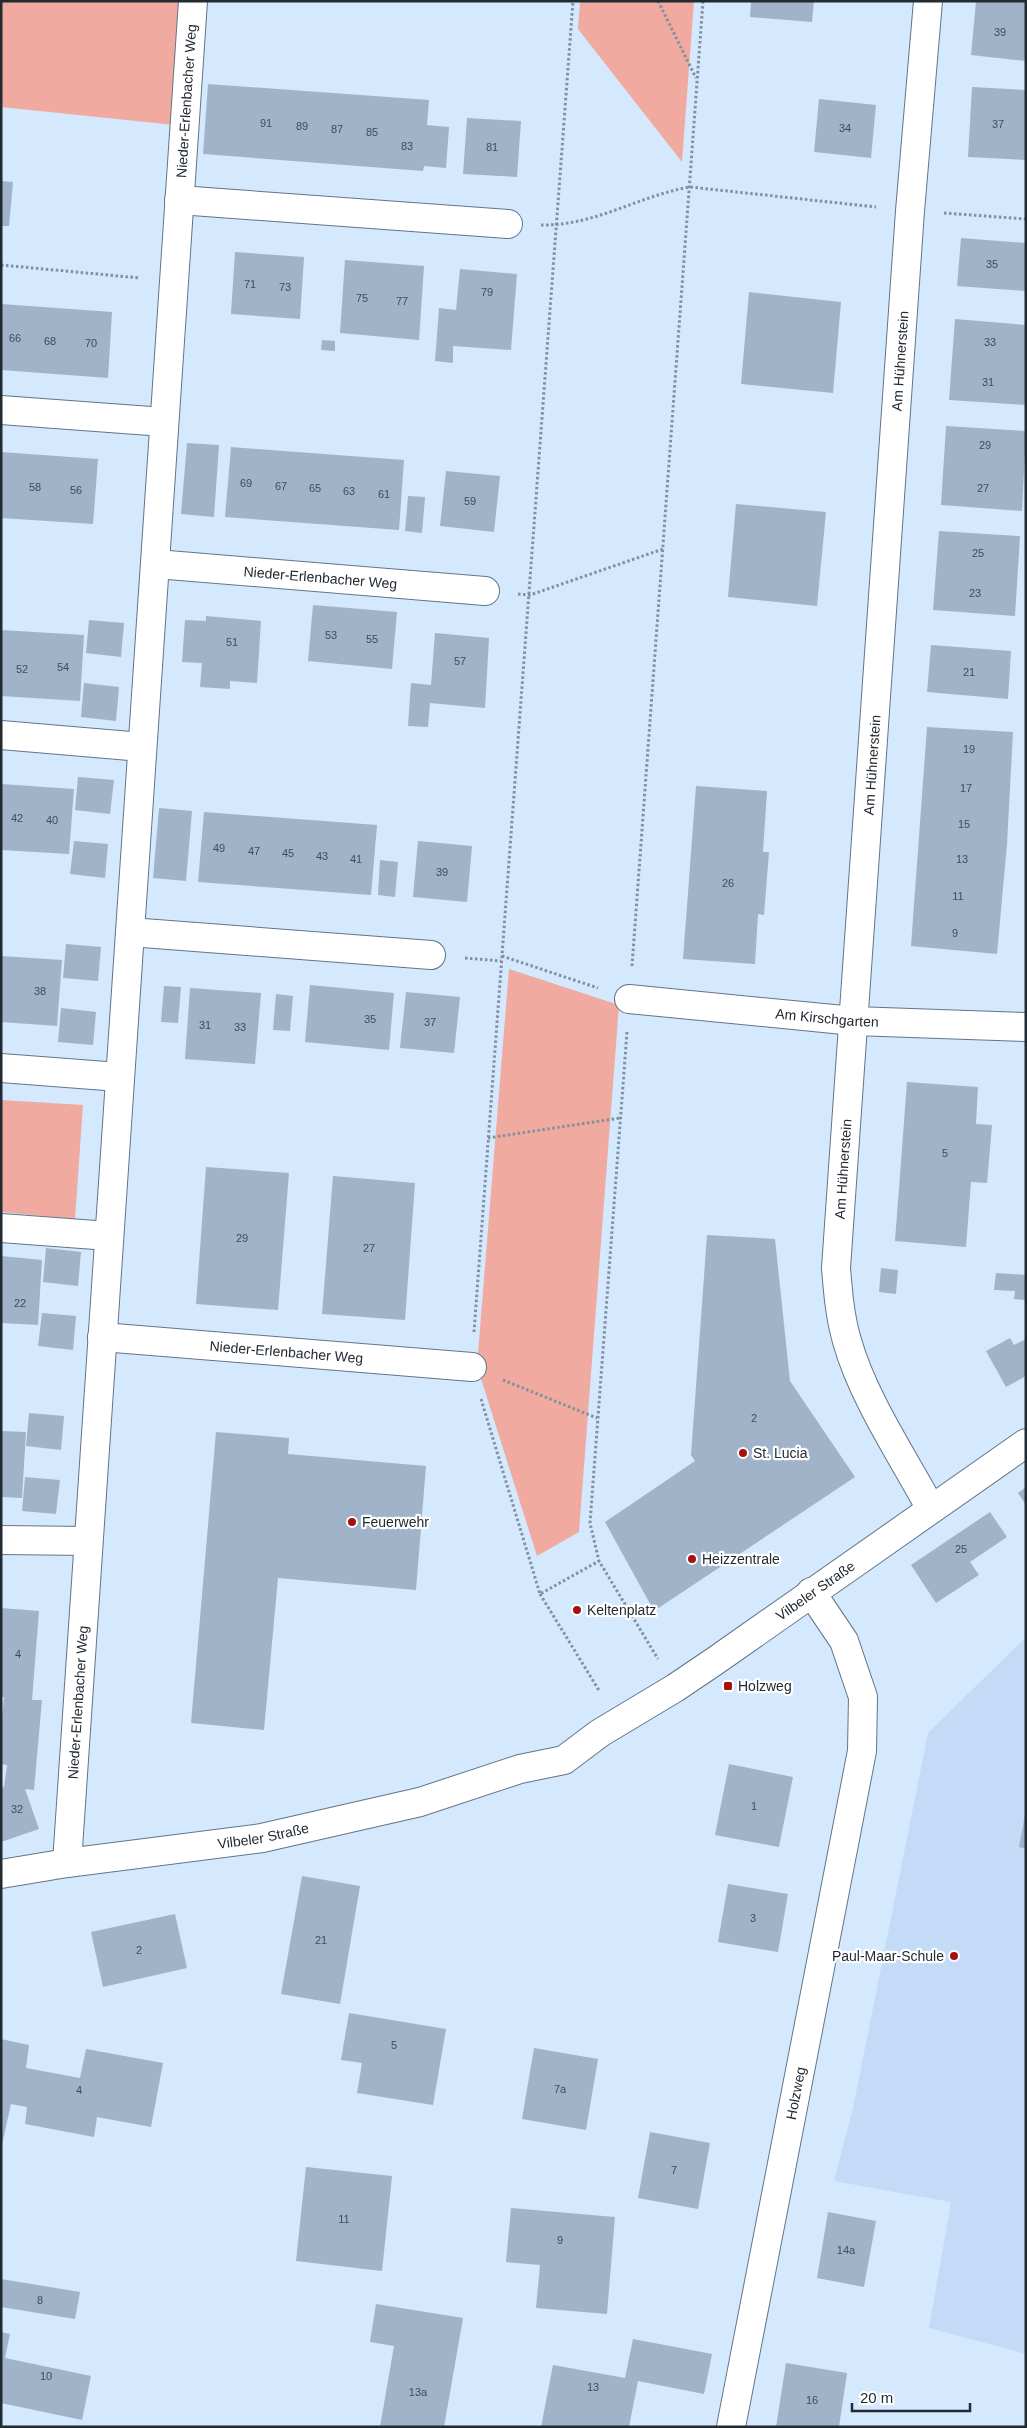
<svg xmlns="http://www.w3.org/2000/svg" width="1027" height="2428" font-family="Helvetica,sans-serif">
<style>
.built{fill:#c3dbf7}
.green{fill:#f0aa9f}
.building{fill:#a0b3c9}
.lines{fill:none;stroke-linecap:round;stroke-linejoin:round}
.minor-casing{stroke:#637488;stroke-width:30}
.path{stroke:#8290a0;stroke-width:3;stroke-dasharray:2.5 2.5;stroke-linecap:butt}
.minor{stroke:#fff;stroke-width:28}
.poi-dot{fill:#a5110c;stroke:#fff;stroke-width:2}
.labels{text-anchor:middle;dominant-baseline:central;stroke-width:4.5;stroke-linejoin:round;paint-order:stroke}
.number-label{font-size:11px;fill:#424c58}
.street-label{font-size:14px;fill:#222a32;stroke:#fff}
.poi-label{font-size:14px;fill:#222a32;stroke:#fff;text-anchor:start}
</style>
<rect width="100%" height="100%" fill="#d4e8fe"/>
<path class="built" d="M 1026,1637 L 1026,2354 L 929,2328 L 951,2202 L 834,2181 L 853,2108 L 928,1733 Z"/>
<g class="green">
<path d="M 1,1 L 182,1 L 175,125 L 1,107 Z"/>
<path d="M 580,1 L 694,1 L 682,162 L 578,29 Z"/>
<path d="M 509,969 L 619,1005 L 579,1532 L 537,1556 L 477,1366 Z"/>
<path d="M 1,1100 L 83,1105 L 75,1219 L 1,1212 Z"/>
</g>
<g class="building">
<path d="M 751,1 L 814,1 L 812,22 L 750,17 Z"/>
<path d="M 976,1 L 1026,1 L 1026,61 L 971,55 Z"/>
<path d="M 208,84 L 429,100 L 427,125 L 449,127 L 446,168 L 424,166 L 423,171 L 203,154 Z"/>
<path d="M 972,87 L 1026,90 L 1026,160 L 968,157 Z"/>
<path d="M 819,99 L 876,105 L 871,158 L 814,152 Z"/>
<path d="M 467,118 L 521,121 L 517,177 L 463,174 Z"/>
<path d="M 1,181 L 13,182 L 9,226 L 1,226 Z"/>
<path d="M 961,238 L 1026,243 L 1026,291 L 957,286 Z"/>
<path d="M 235,252 L 304,257 L 300,319 L 231,314 Z"/>
<path d="M 345,260 L 424,266 L 419,340 L 340,333 Z"/>
<path d="M 460,269 L 517,274 L 511,350 L 453,346 L 453,363 L 435,361 L 439,308 L 456,310 Z"/>
<path d="M 749,292 L 841,302 L 833,393 L 741,384 Z"/>
<path d="M 1,304 L 112,312 L 108,378 L 1,370 Z"/>
<path d="M 955,319 L 1026,325 L 1026,405 L 949,400 Z"/>
<path d="M 322,340 L 335,341 L 335,351 L 321,350 Z"/>
<path d="M 946,426 L 1026,431 L 1022,511 L 941,505 Z"/>
<path d="M 187,443 L 219,445 L 214,517 L 181,514 Z"/>
<path d="M 231,447 L 404,460 L 399,530 L 225,517 Z"/>
<path d="M 1,452 L 98,459 L 93,524 L 1,518 Z"/>
<path d="M 446,471 L 500,476 L 494,532 L 440,526 Z"/>
<path d="M 408,496 L 425,497 L 422,533 L 405,531 Z"/>
<path d="M 736,504 L 826,512 L 817,606 L 728,597 Z"/>
<path d="M 939,531 L 1020,536 L 1015,616 L 933,610 Z"/>
<path d="M 313,605 L 397,612 L 392,669 L 308,661 Z"/>
<path d="M 206,616 L 261,621 L 257,683 L 230,681 L 230,689 L 200,687 L 202,663 L 182,662 L 185,620 L 206,621 Z"/>
<path d="M 89,620 L 124,623 L 121,657 L 86,653 Z"/>
<path d="M 1,630 L 84,635 L 80,701 L 1,696 Z"/>
<path d="M 435,633 L 489,638 L 485,708 L 430,703 L 428,727 L 408,726 L 411,683 L 431,685 Z"/>
<path d="M 931,645 L 1011,651 L 1008,699 L 927,692 Z"/>
<path d="M 84,683 L 119,687 L 116,721 L 81,717 Z"/>
<path d="M 927,727 L 1013,732 L 1007,844 L 997,954 L 911,946 Z"/>
<path d="M 78,777 L 114,780 L 110,814 L 75,810 Z"/>
<path d="M 1,784 L 74,789 L 69,854 L 1,850 Z"/>
<path d="M 696,786 L 767,791 L 763,852 L 769,852 L 764,915 L 758,914 L 755,964 L 683,959 Z"/>
<path d="M 159,808 L 192,811 L 186,881 L 153,878 Z"/>
<path d="M 204,812 L 377,825 L 371,895 L 198,882 Z"/>
<path d="M 74,841 L 108,844 L 105,878 L 70,874 Z"/>
<path d="M 418,841 L 472,846 L 467,902 L 413,897 Z"/>
<path d="M 380,860 L 398,862 L 395,897 L 378,895 Z"/>
<path d="M 66,944 L 101,947 L 98,981 L 63,978 Z"/>
<path d="M 1,956 L 62,960 L 57,1026 L 1,1022 Z"/>
<path d="M 310,985 L 394,993 L 389,1050 L 305,1042 Z"/>
<path d="M 164,986 L 181,987 L 178,1023 L 161,1022 Z"/>
<path d="M 190,988 L 261,993 L 255,1064 L 185,1059 Z"/>
<path d="M 406,992 L 460,997 L 454,1053 L 400,1048 Z"/>
<path d="M 276,994 L 293,996 L 290,1031 L 273,1030 Z"/>
<path d="M 61,1008 L 96,1012 L 93,1045 L 58,1042 Z"/>
<path d="M 907,1082 L 978,1087 L 976,1124 L 992,1125 L 987,1183 L 971,1182 L 966,1247 L 895,1241 Z"/>
<path d="M 206,1167 L 289,1173 L 278,1310 L 196,1304 Z"/>
<path d="M 333,1176 L 415,1183 L 405,1320 L 322,1314 Z"/>
<path d="M 707,1235 L 775,1239 L 790,1381 L 855,1477 L 654,1611 L 605,1522 L 695,1461 L 691,1455 Z"/>
<path d="M 46,1248 L 81,1252 L 78,1286 L 43,1282 Z"/>
<path d="M 1,1256 L 42,1260 L 38,1325 L 1,1323 Z"/>
<path d="M 881,1268 L 898,1270 L 896,1294 L 879,1292 Z"/>
<path d="M 996,1273 L 1026,1275 L 1026,1300 L 1014,1299 L 1015,1291 L 994,1290 Z"/>
<path d="M 42,1313 L 76,1316 L 73,1350 L 38,1346 Z"/>
<path d="M 1010,1338 L 1014,1345 L 1026,1339 L 1026,1376 L 1006,1387 L 986,1351 Z"/>
<path d="M 29,1413 L 64,1416 L 61,1450 L 26,1446 Z"/>
<path d="M 1,1431 L 26,1432 L 22,1498 L 1,1497 Z"/>
<path d="M 216,1432 L 289,1438 L 288,1454 L 426,1466 L 416,1590 L 278,1578 L 264,1730 L 191,1723 Z"/>
<path d="M 25,1477 L 60,1480 L 56,1514 L 22,1511 Z"/>
<path d="M 1026,1487 L 1026,1505 L 1018,1493 Z"/>
<path d="M 990,1512 L 1007,1537 L 970,1562 L 979,1575 L 936,1603 L 911,1565 Z"/>
<path d="M 1,1608 L 39,1611 L 32,1700 L 42,1700 L 34,1790 L 25,1789 L 39,1829 L 1,1842 L 1,1788 L 4,1787 L 7,1765 L 1,1764 L 1,1729 L 4,1697 L 1,1697 Z"/>
<path d="M 729,1764 L 793,1777 L 779,1847 L 715,1835 Z"/>
<path d="M 1025,1815 L 1026,1815 L 1026,1849 L 1019,1847 Z"/>
<path d="M 302,1876 L 360,1886 L 340,2004 L 281,1994 Z"/>
<path d="M 728,1884 L 788,1894 L 778,1952 L 718,1942 Z"/>
<path d="M 175,1914 L 187,1968 L 103,1987 L 91,1932 Z"/>
<path d="M 349,2013 L 446,2029 L 433,2105 L 357,2093 L 362,2063 L 341,2060 Z"/>
<path d="M 1,2039 L 29,2045 L 26,2068 L 80,2078 L 86,2049 L 163,2063 L 151,2127 L 97,2117 L 94,2137 L 25,2124 L 27,2107 L 11,2104 L 1,2149 Z"/>
<path d="M 534,2048 L 598,2059 L 586,2130 L 522,2119 Z"/>
<path d="M 650,2132 L 710,2143 L 698,2209 L 638,2198 Z"/>
<path d="M 306,2167 L 392,2176 L 382,2271 L 296,2261 Z"/>
<path d="M 511,2208 L 615,2217 L 607,2314 L 536,2308 L 540,2265 L 506,2262 Z"/>
<path d="M 828,2212 L 876,2221 L 864,2287 L 817,2278 Z"/>
<path d="M 1,2279 L 80,2292 L 75,2319 L 1,2307 Z"/>
<path d="M 376,2304 L 463,2318 L 444,2427 L 380,2427 L 394,2346 L 370,2342 Z"/>
<path d="M 1,2332 L 10,2334 L 5,2358 L 91,2376 L 82,2420 L 1,2403 Z"/>
<path d="M 633,2339 L 712,2354 L 704,2394 L 638,2381 L 629,2427 L 541,2427 L 553,2365 L 625,2378 Z"/>
<path d="M 786,2363 L 847,2373 L 839,2427 L 776,2427 Z"/>
</g>
<g class="lines">
<defs>
<g id="minor">
<path d="M 928,1 L 910,211 L 836,1268 C 838,1293 840,1317 847,1341 C 863,1398 903,1457 931,1509"/>
<path d="M 179,200 L 508,224"/>
<path d="M 1,410 L 164,422"/>
<path id="s1" d="M 156,564 L 485,591"/>
<path d="M 1,735 L 142,747"/>
<path d="M 130,932 L 431,955"/>
<path id="s2" d="M 629,999 L 854,1021 L 1026,1027"/>
<path d="M 1,1068 L 119,1077"/>
<path d="M 1,1228 L 109,1236"/>
<path id="s3" d="M 102,1337 L 472,1367"/>
<path d="M 1,1540 L 88,1541"/>
<path id="s4" d="M 67,1863 L 193,1"/>
<path id="s5" d="M 1,1874 L 67,1863 L 262,1838 L 420,1802 L 520,1769 L 564,1760 L 600,1733 L 675,1688 L 715,1661 L 1026,1443"/>
<path id="s6" d="M 731,2427 L 862,1751 L 863,1697 L 844,1641 L 811,1592"/>
</g>
</defs>
<use href="#minor" class="minor-casing"/>
<g class="path">
<path d="M 658,1 L 696,78"/>
<path d="M 944,213 L 1026,219"/>
<path d="M 541,225 C 595,226 638,196 690,187 L 876,207"/>
<path d="M 1,265 L 140,278"/>
<path d="M 518,594 L 530,595 L 663,549"/>
<path d="M 502,956 L 598,988"/>
<path d="M 465,958 L 501,961"/>
<path d="M 632,966 L 703,1"/>
<path d="M 627,1032 L 590,1523 L 599,1561 L 658,1659"/>
<path d="M 488,1138 L 620,1118"/>
<path d="M 474,1332 L 573,1"/>
<path d="M 503,1380 L 597,1418"/>
<path d="M 481,1399 L 540,1594 L 599,1561"/>
<path d="M 540,1594 L 600,1692"/>
</g>
<use href="#minor" class="minor"/>
</g>
<g class="poi-dot">
<circle cx="743" cy="1453" r="5"/>
<circle cx="352" cy="1522" r="5"/>
<circle cx="692" cy="1559" r="5"/>
<circle cx="577" cy="1610" r="5"/>
<rect x="723" y="1681" width="10" height="10" rx="2.5"/>
<circle cx="954" cy="1956" r="5"/>
</g>
<g class="labels">
<g class="number-label">
<text x="1000" y="32">39</text>
<text x="266" y="123">91</text>
<text x="998" y="124">37</text>
<text x="302" y="126">89</text>
<text x="845" y="128">34</text>
<text x="337" y="129">87</text>
<text x="372" y="132">85</text>
<text x="407" y="146">83</text>
<text x="492" y="147">81</text>
<text x="992" y="264">35</text>
<text x="250" y="284">71</text>
<text x="285" y="287">73</text>
<text x="487" y="292">79</text>
<text x="362" y="298">75</text>
<text x="402" y="301">77</text>
<text x="15" y="338">66</text>
<text x="50" y="341">68</text>
<text x="990" y="342">33</text>
<text x="91" y="343">70</text>
<text x="988" y="382">31</text>
<text x="985" y="445">29</text>
<text x="246" y="483">69</text>
<text x="281" y="486">67</text>
<text x="35" y="487">58</text>
<text x="315" y="488">65</text>
<text x="983" y="488">27</text>
<text x="76" y="490">56</text>
<text x="349" y="491">63</text>
<text x="384" y="494">61</text>
<text x="470" y="501">59</text>
<text x="978" y="553">25</text>
<text x="975" y="593">23</text>
<text x="331" y="635">53</text>
<text x="372" y="639">55</text>
<text x="232" y="642">51</text>
<text x="460" y="661">57</text>
<text x="63" y="667">54</text>
<text x="22" y="669">52</text>
<text x="969" y="672">21</text>
<text x="969" y="749">19</text>
<text x="966" y="788">17</text>
<text x="17" y="818">42</text>
<text x="52" y="820">40</text>
<text x="964" y="824">15</text>
<text x="219" y="848">49</text>
<text x="254" y="851">47</text>
<text x="288" y="853">45</text>
<text x="322" y="856">43</text>
<text x="356" y="859">41</text>
<text x="962" y="859">13</text>
<text x="442" y="872">39</text>
<text x="728" y="883">26</text>
<text x="958" y="896">11</text>
<text x="955" y="933">9</text>
<text x="40" y="991">38</text>
<text x="370" y="1019">35</text>
<text x="430" y="1022">37</text>
<text x="205" y="1025">31</text>
<text x="240" y="1027">33</text>
<text x="945" y="1153">5</text>
<text x="242" y="1238">29</text>
<text x="369" y="1248">27</text>
<text x="20" y="1303">22</text>
<text x="754" y="1418">2</text>
<text x="961" y="1549">25</text>
<text x="18" y="1654">4</text>
<text x="754" y="1806">1</text>
<text x="17" y="1809">32</text>
<text x="753" y="1918">3</text>
<text x="321" y="1940">21</text>
<text x="139" y="1950">2</text>
<text x="394" y="2045">5</text>
<text x="560" y="2089">7a</text>
<text x="79" y="2090">4</text>
<text x="674" y="2170">7</text>
<text x="344" y="2219">11</text>
<text x="560" y="2240">9</text>
<text x="846" y="2250">14a</text>
<text x="40" y="2300">8</text>
<text x="46" y="2376">10</text>
<text x="593" y="2387">13</text>
<text x="418" y="2392">13a</text>
<text x="812" y="2400">16</text>
</g>
<g class="street-label">
<text stroke="none"><textPath href="#s4" startOffset="1766">Nieder-Erlenbacher Weg</textPath></text>
<text transform="translate(900 361) rotate(-86)">Am Hühnerstein</text>
<text stroke="none"><textPath href="#s1" startOffset="165">Nieder-Erlenbacher Weg</textPath></text>
<text transform="translate(872 765) rotate(-86)">Am Hühnerstein</text>
<text stroke="none"><textPath href="#s2" startOffset="199">Am Kirschgarten</textPath></text>
<text transform="translate(843 1169) rotate(-86)">Am Hühnerstein</text>
<text stroke="none"><textPath href="#s3" startOffset="185">Nieder-Erlenbacher Weg</textPath></text>
<text stroke="none"><textPath href="#s5" startOffset="879">Vilbeler Straße</textPath></text>
<text stroke="none"><textPath href="#s4" startOffset="161">Nieder-Erlenbacher Weg</textPath></text>
<text stroke="none"><textPath href="#s5" startOffset="265">Vilbeler Straße</textPath></text>
<text stroke="none"><textPath href="#s6" startOffset="340">Holzweg</textPath></text>
</g>
<g class="poi-label">
<text x="753" y="1453">St. Lucia</text>
<text x="362" y="1522">Feuerwehr</text>
<text x="702" y="1559">Heizzentrale</text>
<text x="587" y="1610">Keltenplatz</text>
<text x="738" y="1686">Holzweg</text>
<text x="944" y="1956" text-anchor="end">Paul-Maar-Schule</text>
</g>
</g>
<rect width="1027" height="2428" fill="none" stroke="#222a32" stroke-width="5"/>
<path d="M852 2403v8h118v-8" fill="none" stroke="#222a32" stroke-width="2.5"/>
<text x="860" y="2403" font-size="15" fill="#222a32" stroke="#ffffff" stroke-width="4" paint-order="stroke">20 m</text>
</svg>
